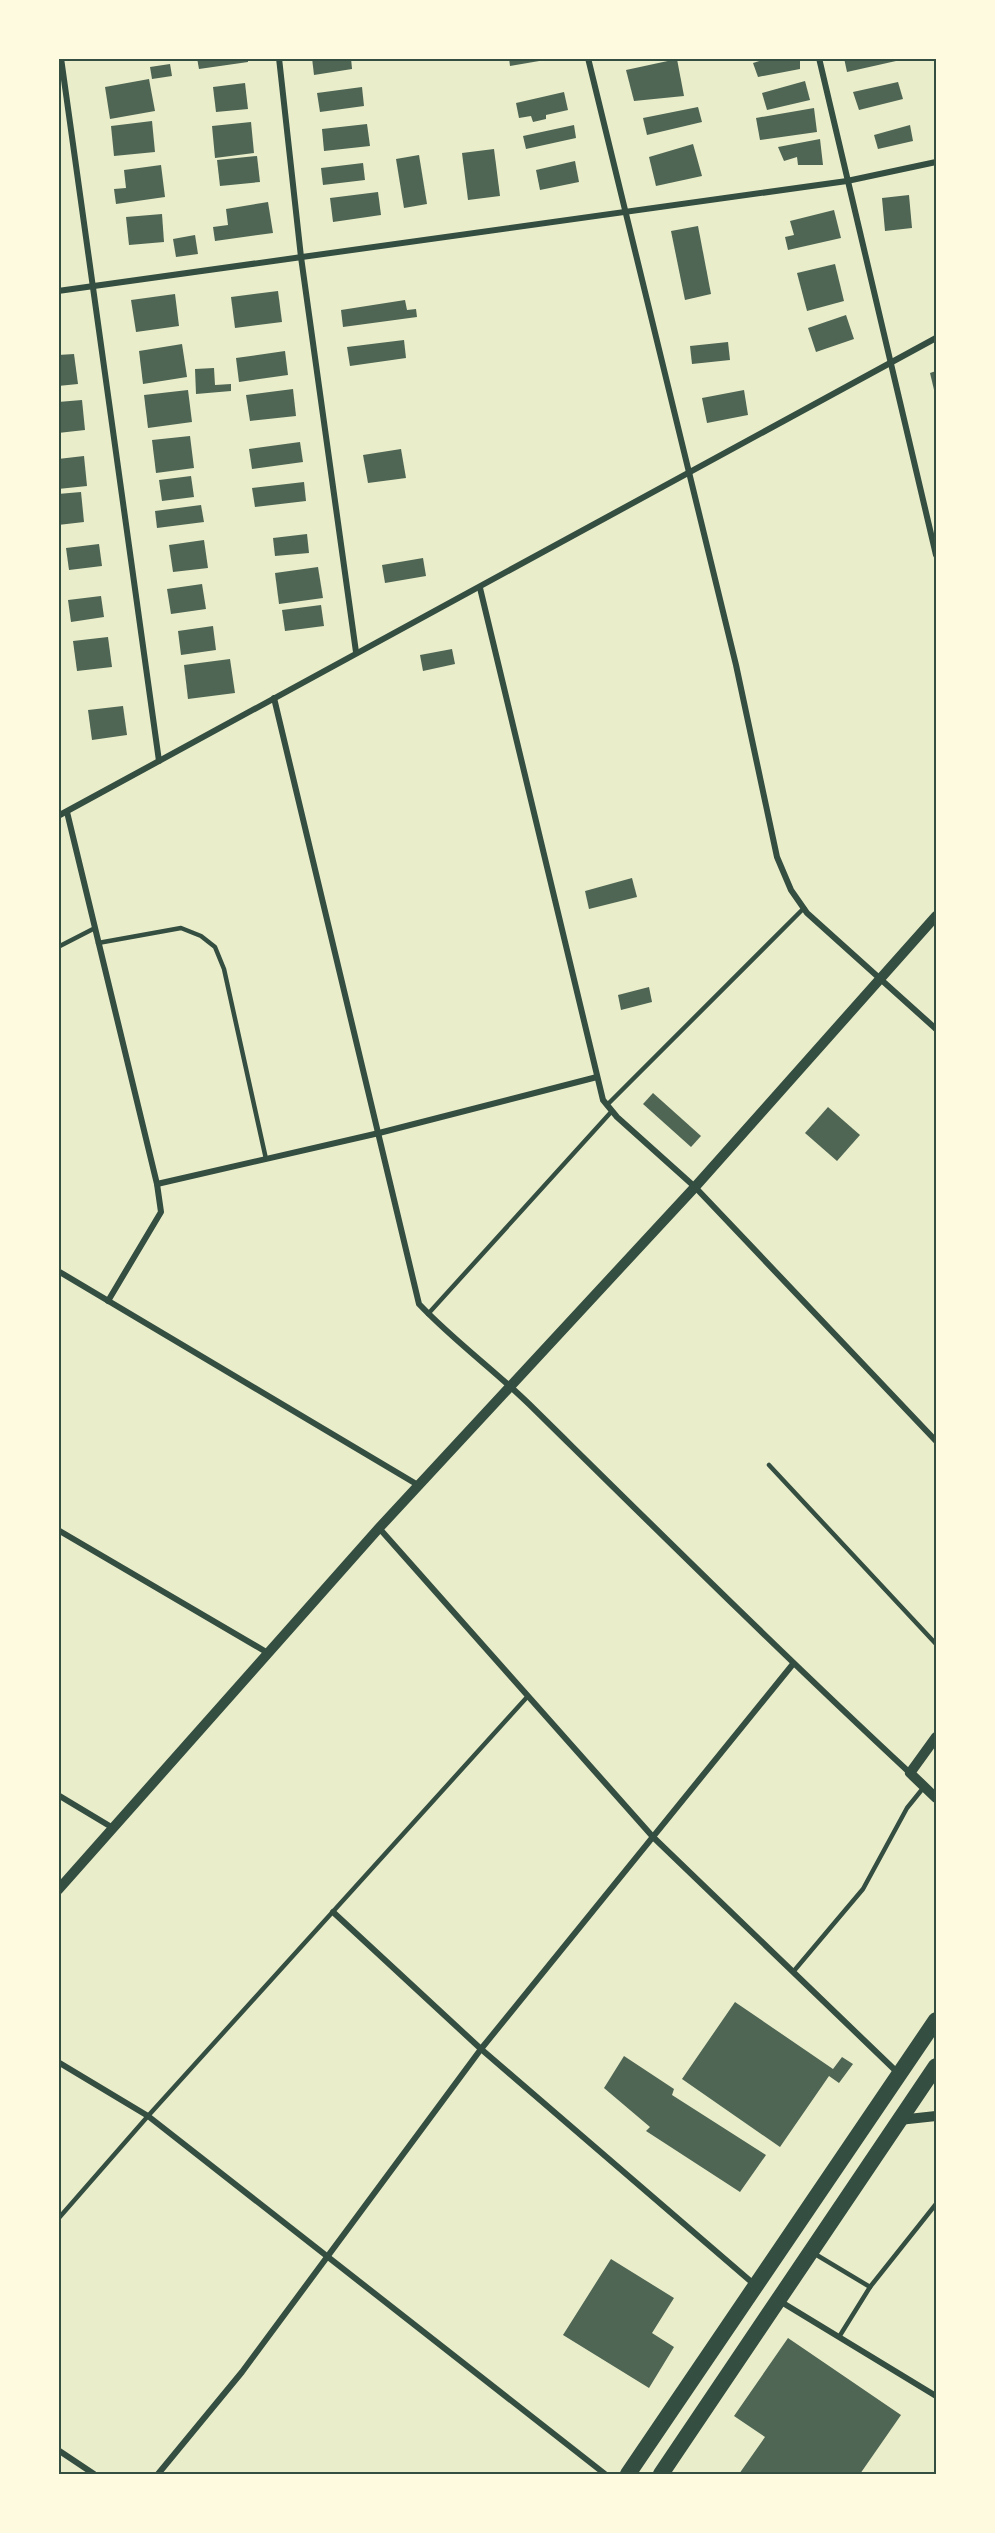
<svg xmlns="http://www.w3.org/2000/svg" width="995" height="2533" font-family="'Space Grotesk',sans-serif">
<style>
.building{fill:#4f6655}
.lines{fill:none;stroke-linecap:round;stroke-linejoin:round}
.service{stroke:#344e41;stroke-width:4.5}
.minor{stroke:#344e41;stroke-width:6}
.tertiary{stroke:#344e41;stroke-width:10}
.trunk{stroke:#344e41;stroke-width:16}
.neatline{fill:none;stroke:#344e41;stroke-width:2}
</style>
<rect width="100%" height="100%" fill="#e9edc9"/>
<g class="building">
<path d="M 197,58 L 248,58 L 248,62 L 199,69 Z"/>
<path d="M 312,58 L 351,58 L 352,69 L 314,75 Z"/>
<path d="M 509,58 L 545,58 L 545,60 L 510,66 Z"/>
<path d="M 769,58 L 800,58 L 800,69 L 758,77 L 753,63 Z"/>
<path d="M 844,58 L 895,58 L 896,61 L 847,72 Z"/>
<path d="M 677,59 L 684,96 L 634,101 L 626,70 Z"/>
<path d="M 170,64 L 172,76 L 152,79 L 150,67 Z"/>
<path d="M 149,79 L 155,111 L 110,119 L 105,87 Z"/>
<path d="M 805,81 L 810,100 L 767,110 L 762,93 Z"/>
<path d="M 898,82 L 903,99 L 859,110 L 853,92 Z"/>
<path d="M 245,83 L 248,109 L 216,112 L 213,87 Z"/>
<path d="M 362,87 L 364,106 L 320,112 L 317,93 Z"/>
<path d="M 564,92 L 568,110 L 546,115 L 546,119 L 533,122 L 531,116 L 519,118 L 516,103 Z"/>
<path d="M 698,107 L 702,122 L 647,135 L 643,118 Z"/>
<path d="M 814,108 L 817,132 L 760,140 L 756,118 Z"/>
<path d="M 152,121 L 155,152 L 114,156 L 111,126 Z"/>
<path d="M 251,122 L 254,153 L 215,158 L 212,126 Z"/>
<path d="M 367,124 L 370,146 L 324,151 L 322,129 Z"/>
<path d="M 574,125 L 576,138 L 526,149 L 523,136 Z"/>
<path d="M 910,125 L 913,141 L 878,149 L 874,135 Z"/>
<path d="M 820,139 L 823,165 L 798,165 L 797,157 L 784,161 L 778,147 Z"/>
<path d="M 693,144 L 702,176 L 656,186 L 649,157 Z"/>
<path d="M 494,149 L 500,196 L 468,200 L 462,153 Z"/>
<path d="M 419,155 L 427,204 L 404,208 L 396,159 Z"/>
<path d="M 257,156 L 260,182 L 220,186 L 217,160 Z"/>
<path d="M 575,161 L 579,182 L 540,190 L 536,170 Z"/>
<path d="M 363,163 L 365,180 L 323,185 L 321,168 Z"/>
<path d="M 161,165 L 165,197 L 116,204 L 114,189 L 126,188 L 124,170 Z"/>
<path d="M 378,192 L 381,215 L 333,222 L 330,198 Z"/>
<path d="M 909,195 L 912,228 L 885,231 L 882,198 Z"/>
<path d="M 268,202 L 273,233 L 215,241 L 213,227 L 228,225 L 226,209 Z"/>
<path d="M 834,210 L 841,238 L 788,250 L 785,237 L 794,235 L 790,221 Z"/>
<path d="M 162,214 L 164,242 L 129,245 L 126,217 Z"/>
<path d="M 698,226 L 711,294 L 685,300 L 671,231 Z"/>
<path d="M 195,235 L 198,254 L 176,257 L 173,239 Z"/>
<path d="M 835,264 L 844,301 L 807,311 L 797,273 Z"/>
<path d="M 278,291 L 282,322 L 235,328 L 231,297 Z"/>
<path d="M 175,294 L 179,326 L 136,332 L 131,300 Z"/>
<path d="M 405,300 L 407,310 L 416,309 L 417,317 L 343,327 L 341,310 Z"/>
<path d="M 846,315 L 854,339 L 816,352 L 808,328 Z"/>
<path d="M 404,340 L 406,358 L 350,366 L 347,347 Z"/>
<path d="M 728,342 L 730,360 L 692,364 L 690,346 Z"/>
<path d="M 182,344 L 187,377 L 143,384 L 139,351 Z"/>
<path d="M 285,351 L 288,375 L 239,382 L 236,358 Z"/>
<path d="M 74,354 L 78,384 L 58,386 L 58,355 Z"/>
<path d="M 214,368 L 215,385 L 231,384 L 231,391 L 196,394 L 195,369 Z"/>
<path d="M 936,371 L 936,398 L 930,373 Z"/>
<path d="M 293,389 L 296,416 L 250,421 L 246,395 Z"/>
<path d="M 188,390 L 192,422 L 148,428 L 144,395 Z"/>
<path d="M 744,390 L 748,415 L 707,423 L 702,398 Z"/>
<path d="M 82,400 L 85,430 L 58,433 L 58,402 Z"/>
<path d="M 190,436 L 194,468 L 156,473 L 152,440 Z"/>
<path d="M 300,442 L 303,462 L 252,469 L 249,449 Z"/>
<path d="M 401,449 L 406,478 L 368,483 L 363,455 Z"/>
<path d="M 84,456 L 87,486 L 58,489 L 58,459 Z"/>
<path d="M 191,476 L 194,497 L 162,501 L 159,480 Z"/>
<path d="M 304,482 L 306,501 L 255,507 L 252,488 Z"/>
<path d="M 81,492 L 84,522 L 58,525 L 58,494 Z"/>
<path d="M 201,505 L 204,522 L 157,528 L 155,511 Z"/>
<path d="M 307,534 L 309,553 L 275,556 L 273,538 Z"/>
<path d="M 204,540 L 208,568 L 173,572 L 169,545 Z"/>
<path d="M 99,544 L 102,566 L 69,570 L 66,548 Z"/>
<path d="M 423,558 L 426,576 L 385,583 L 382,565 Z"/>
<path d="M 318,567 L 323,598 L 279,604 L 275,573 Z"/>
<path d="M 202,584 L 206,609 L 171,614 L 167,589 Z"/>
<path d="M 101,596 L 104,617 L 71,622 L 68,600 Z"/>
<path d="M 321,605 L 324,626 L 285,631 L 282,610 Z"/>
<path d="M 213,626 L 216,650 L 181,655 L 178,631 Z"/>
<path d="M 108,637 L 112,667 L 77,671 L 73,641 Z"/>
<path d="M 452,649 L 455,664 L 423,671 L 420,655 Z"/>
<path d="M 230,659 L 235,693 L 188,699 L 184,665 Z"/>
<path d="M 123,706 L 127,735 L 92,740 L 88,710 Z"/>
<path d="M 632,878 L 637,897 L 589,909 L 585,891 Z"/>
<path d="M 649,987 L 652,1002 L 621,1010 L 618,995 Z"/>
<path d="M 653,1093 L 701,1136 L 691,1147 L 643,1104 Z"/>
<path d="M 828,1107 L 860,1135 L 837,1161 L 805,1133 Z"/>
<path d="M 735,2002 L 833,2069 L 842,2057 L 853,2064 L 839,2083 L 829,2076 L 780,2147 L 682,2079 Z"/>
<path d="M 624,2056 L 674,2089 L 672,2095 L 766,2155 L 740,2192 L 646,2131 L 650,2127 L 604,2088 Z"/>
<path d="M 611,2259 L 674,2298 L 652,2333 L 674,2347 L 649,2388 L 563,2335 Z"/>
<path d="M 788,2338 L 901,2415 L 860,2474 L 739,2474 L 765,2437 L 734,2416 Z"/>
</g>
<g class="lines">
<g class="service">
<path d="M 98,943 L 181,928 L 201,936 L 215,947 L 224,969 L 266,1159"/>
<path d="M 58,947 L 95,928"/>
<path d="M 607,1105 L 804,908"/>
<path d="M 428,1314 L 612,1111"/>
<path d="M 769,1465 L 936,1644"/>
<path d="M 793,1972 L 863,1889 L 907,1808 L 924,1787"/>
<path d="M 58,2219 L 148,2116 L 528,1696"/>
<path d="M 815,2254 L 870,2287"/>
<path d="M 839,2337 L 870,2287 L 936,2204"/>
</g>
<g class="minor">
<path d="M 61,58 L 159,761"/>
<path d="M 279,58 L 301,257 L 356,652"/>
<path d="M 588,58 L 736,665 L 777,857 L 791,890 L 807,913 L 936,1029"/>
<path d="M 819,58 L 936,555"/>
<path d="M 58,291 L 847,181 L 936,162"/>
<path d="M 480,588 L 603,1100 L 617,1117 L 695,1187 L 936,1441"/>
<path d="M 274,698 L 419,1304 C 453,1340 493,1369 529,1404 C 655,1528 781,1653 910,1773"/>
<path d="M 67,812 L 157,1184 L 161,1212 L 108,1301"/>
<path d="M 58,816 L 936,338"/>
<path d="M 157,1184 L 379,1133 L 597,1077"/>
<path d="M 58,1271 L 418,1485"/>
<path d="M 379,1528 L 653,1837 L 897,2072"/>
<path d="M 58,1530 L 268,1653"/>
<path d="M 58,1795 L 113,1828"/>
<path d="M 333,1912 L 481,2049 L 755,2285"/>
<path d="M 58,2062 L 148,2116 L 605,2474"/>
<path d="M 778,2300 L 936,2396"/>
<path d="M 58,2450 L 94,2474"/>
<path d="M 158,2474 L 242,2372 L 481,2049 L 793,1664"/>
</g>
<g class="tertiary">
<path d="M 936,1737 L 910,1773 L 936,1798"/>
<path d="M 58,1890 L 379,1528 L 695,1187 L 936,916"/>
<path d="M 899,2120 L 936,2116"/>
</g>
<g class="trunk">
<path d="M 628,2474 L 936,2020"/>
<path d="M 661,2474 L 936,2066"/>
</g>
</g>
<rect width="995" height="2533" fill="none" stroke="#fefae0" stroke-width="120"/>
<rect x="60" y="60" width="875" height="2413" class="neatline"/>
</svg>
